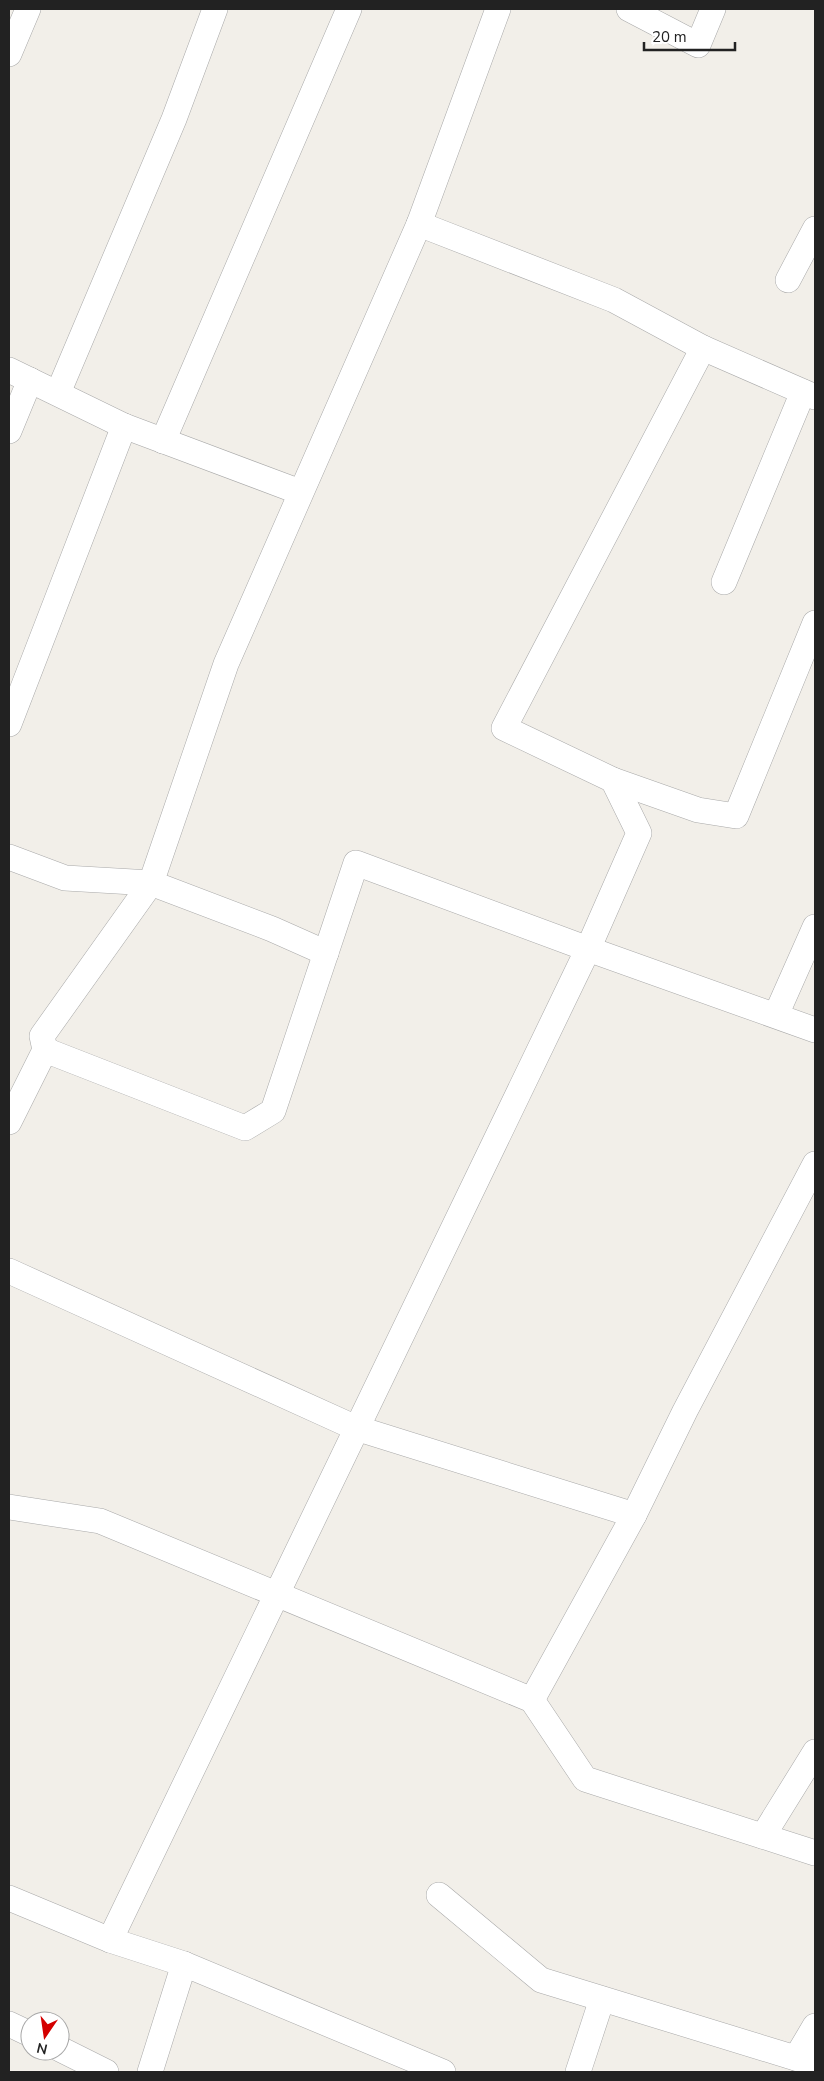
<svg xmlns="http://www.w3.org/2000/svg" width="824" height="2081" font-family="'Nunito Sans',sans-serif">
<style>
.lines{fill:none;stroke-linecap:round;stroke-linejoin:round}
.minor-casing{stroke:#a9a9a9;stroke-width:26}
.minor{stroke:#fff;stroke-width:25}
</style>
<rect width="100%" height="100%" fill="#f2efe9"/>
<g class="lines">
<defs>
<g id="minor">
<path d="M 629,9 L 698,45 L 713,9"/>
<path d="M 9,54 L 28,9"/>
<path d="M 419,224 L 614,300 L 703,348 L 504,728 L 613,780 L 698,810 L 736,816 L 815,623"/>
<path d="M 788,280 L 815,229"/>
<path d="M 703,348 L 815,397"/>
<path d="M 9,370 L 124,426 L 300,492"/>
<path d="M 58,393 L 174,119 L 215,9"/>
<path d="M 9,431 L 30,380"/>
<path d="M 163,441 L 349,9"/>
<path d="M 724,582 L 803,392"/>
<path d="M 9,724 L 124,426"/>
<path d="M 9,857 L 65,878 L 151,883 L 42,1036 L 45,1050 L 9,1122"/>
<path d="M 326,953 L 272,929 L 151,883 L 226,664 L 419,224 L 498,9"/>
<path d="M 776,1015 L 815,927"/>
<path d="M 45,1050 L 245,1128 L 273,1111 L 356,863 L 588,949 L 815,1030"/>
<path d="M 9,1271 L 356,1428 L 634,1515"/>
<path d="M 9,1507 L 100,1521 L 532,1700 L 585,1779 L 815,1853"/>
<path d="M 532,1700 L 634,1515 L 685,1411 L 815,1164"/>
<path d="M 763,1836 L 815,1752"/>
<path d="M 439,1895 L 541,1980 L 815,2064"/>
<path d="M 9,1898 L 110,1940 L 184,1964 L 443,2072"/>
<path d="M 110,1940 L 588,949 L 639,833 L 613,780"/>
<path d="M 9,2024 L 30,2034"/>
<path d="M 60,2049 L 106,2072"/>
<path d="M 796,2058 L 815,2026"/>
<path d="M 150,2072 L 184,1964"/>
<path d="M 578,2072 L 602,1999"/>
</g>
</defs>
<use href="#minor" class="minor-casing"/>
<use href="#minor" class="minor"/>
</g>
<rect width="824" height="2081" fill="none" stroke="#222222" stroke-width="20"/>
<g transform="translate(45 2036) rotate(193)"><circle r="24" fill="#ffffff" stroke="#a7a7a7"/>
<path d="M0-4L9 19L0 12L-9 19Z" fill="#d40000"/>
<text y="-8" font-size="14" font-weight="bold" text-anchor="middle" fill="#222222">N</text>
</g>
<path d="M644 42v8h91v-8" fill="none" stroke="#222222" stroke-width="2.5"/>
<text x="652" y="42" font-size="15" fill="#222222" stroke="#ffffff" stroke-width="4" paint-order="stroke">20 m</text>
</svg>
